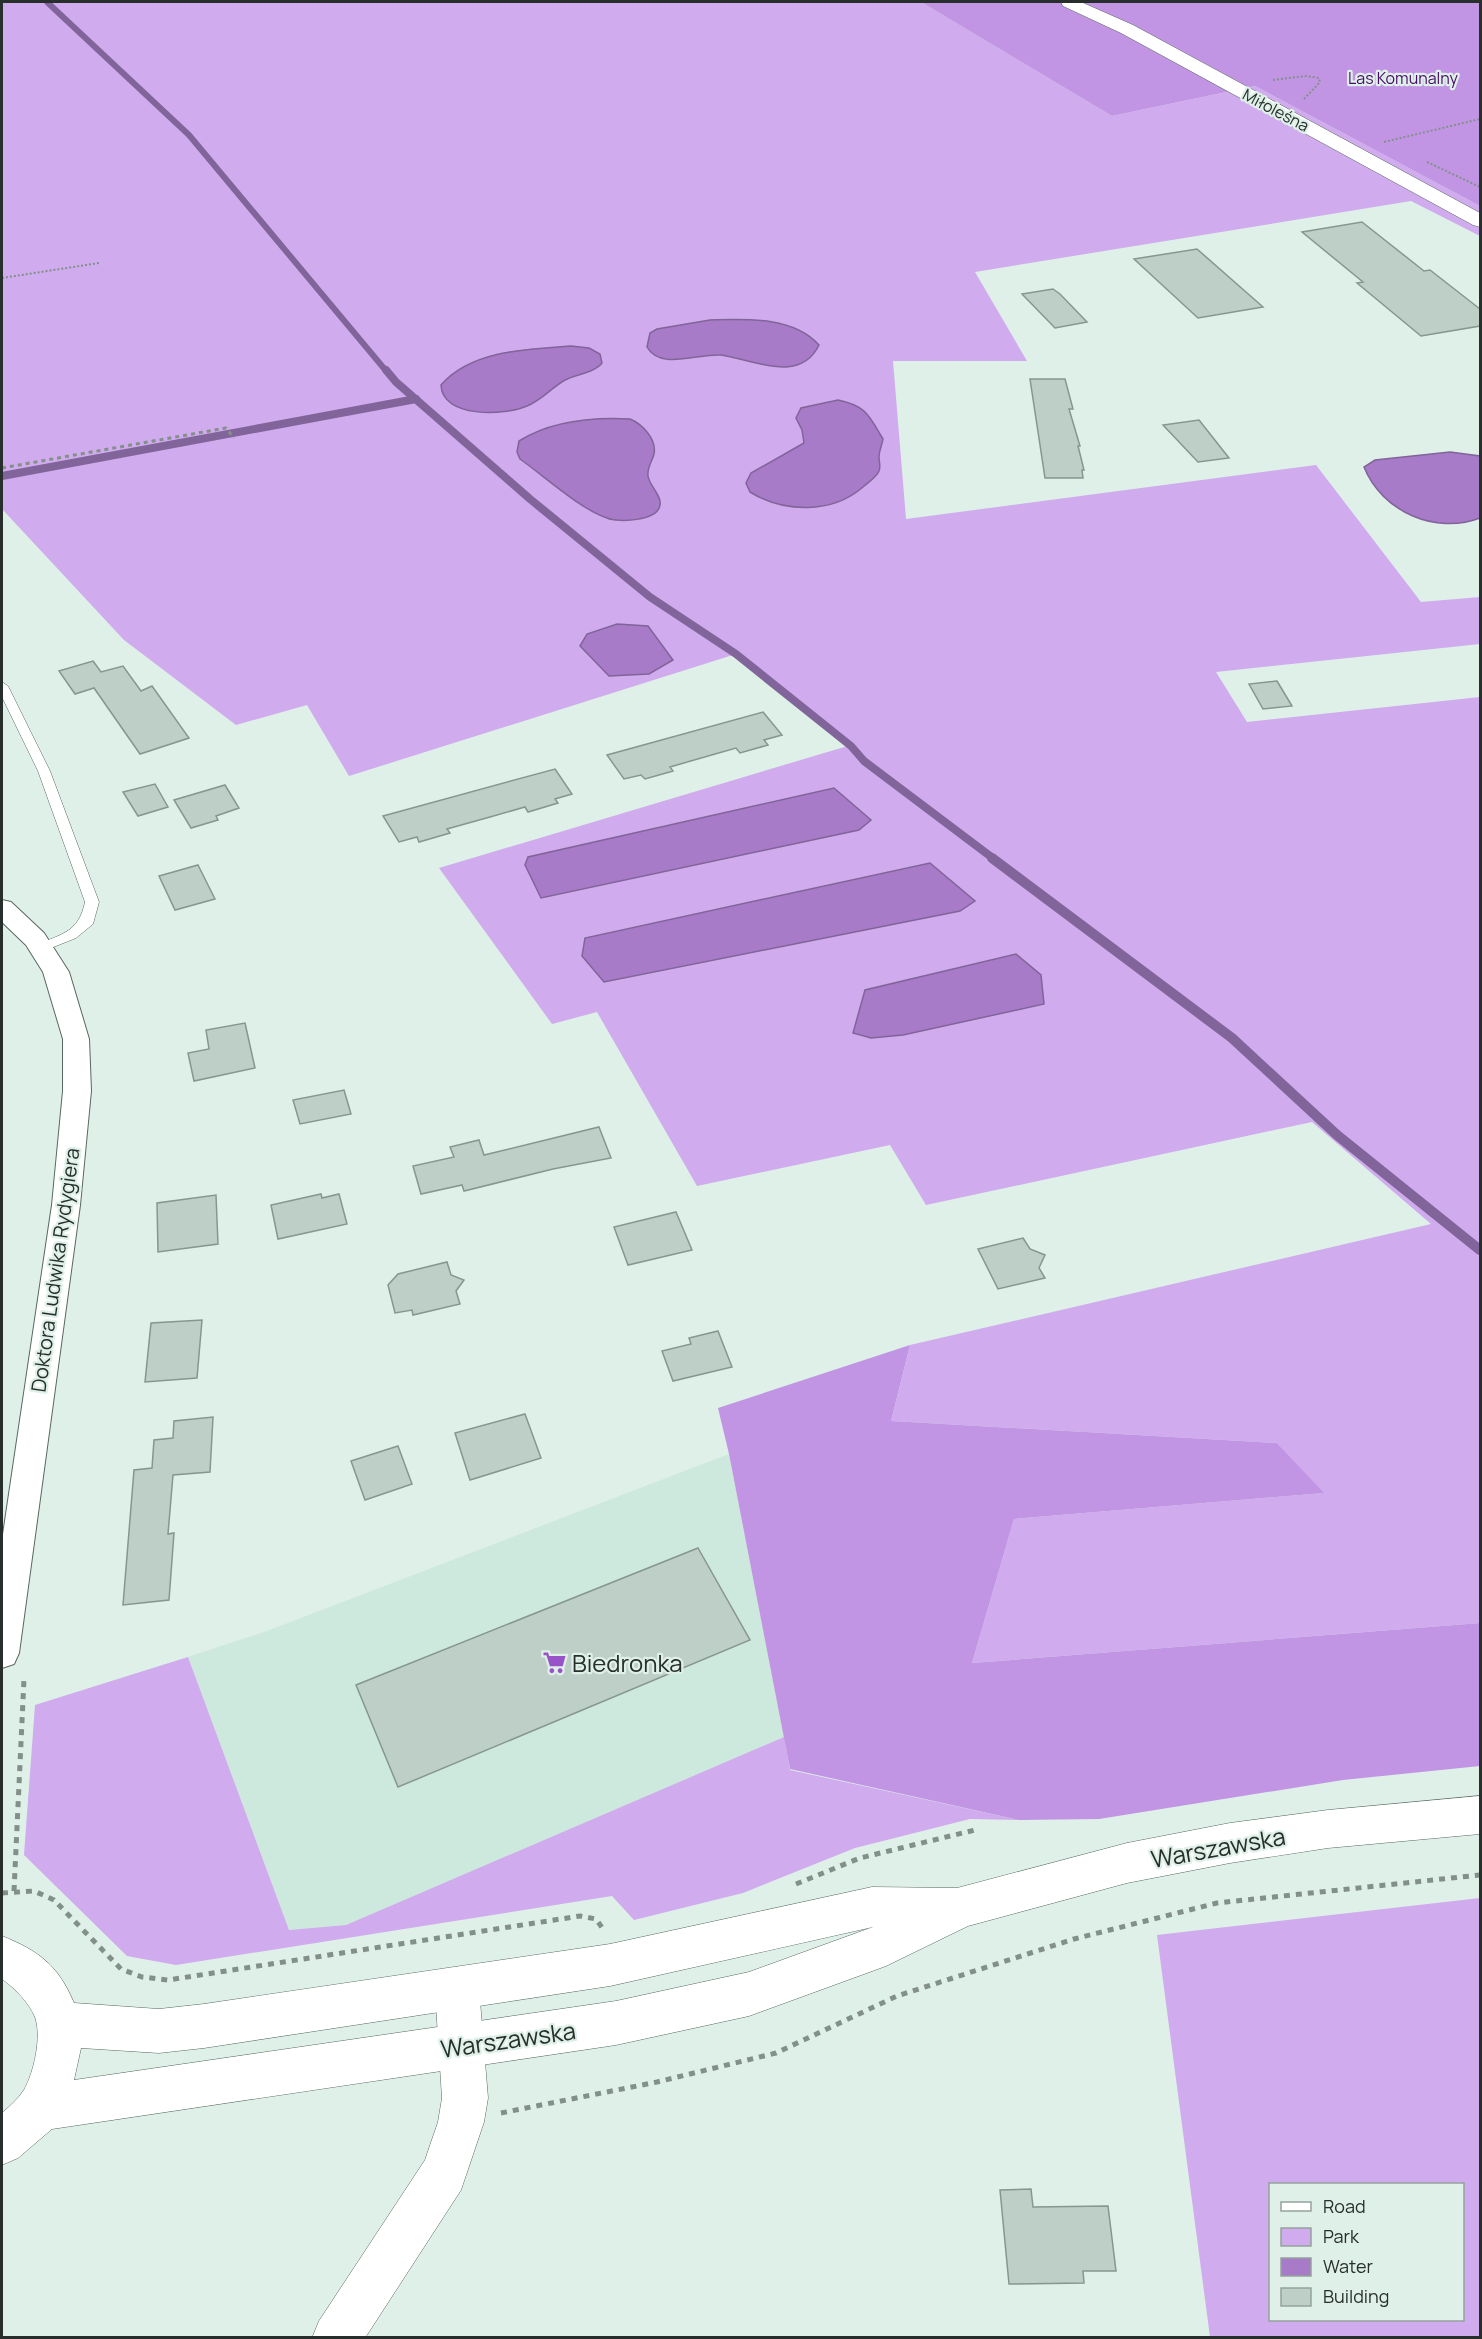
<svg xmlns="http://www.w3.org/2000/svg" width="1482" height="2339" font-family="Manrope,sans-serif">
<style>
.built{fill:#cde8dc}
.green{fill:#d0abed;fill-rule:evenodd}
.forest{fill:#c195e4}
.water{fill:#a77bc8;stroke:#816499;stroke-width:1.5}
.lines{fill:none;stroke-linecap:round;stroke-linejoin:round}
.stream-far2{stroke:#816499;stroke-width:6}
.stream-far1{stroke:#816499;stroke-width:8}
.stream{stroke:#816499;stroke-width:10}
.building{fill:#bdcfc7;stroke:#85978f;stroke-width:1.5}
.service-casing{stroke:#576861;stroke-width:1}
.minor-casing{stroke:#576861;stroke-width:2}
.tertiary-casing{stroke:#576861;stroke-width:1}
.secondary-casing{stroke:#576861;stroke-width:1}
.path-far2{stroke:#83908a;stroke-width:2;stroke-dasharray:2 2;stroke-linecap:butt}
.path-far1{stroke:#83908a;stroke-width:3;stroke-dasharray:4 4;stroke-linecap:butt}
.path{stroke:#83908a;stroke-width:5;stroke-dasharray:6 6;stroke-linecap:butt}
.service{fill:#fff;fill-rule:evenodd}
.minor{fill:#fff;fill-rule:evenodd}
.tertiary{fill:#fff;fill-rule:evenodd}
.secondary{fill:#fff;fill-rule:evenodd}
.labels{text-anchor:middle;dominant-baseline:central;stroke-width:4.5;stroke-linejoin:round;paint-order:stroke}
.far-park-label{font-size:16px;fill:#490b6a;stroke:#def0e8}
.far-street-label{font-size:16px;fill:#272e2b;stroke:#def0e8}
.street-label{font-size:20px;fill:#272e2b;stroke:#def0e8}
.near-poi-label{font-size:24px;fill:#272e2b;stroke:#def0e8;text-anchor:start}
.near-street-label{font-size:24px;fill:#272e2b;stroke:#def0e8}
</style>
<rect width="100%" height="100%" fill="#def0e8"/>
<path class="built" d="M 729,1454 L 784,1737 L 346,1925 L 289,1930 L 188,1657 L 267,1631 Z"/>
<g class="green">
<path d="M 2,2 L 921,2 L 1112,116 L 1255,86 L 1480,206 L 1480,236 L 1411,201 L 975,272 L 1027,361 L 893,361 L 906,519 L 1316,465 L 1421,602 L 1480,597 L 1480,644 L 1216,672 L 1247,722 L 1480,697 L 1480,1623 L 972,1663 L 1014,1519 L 1323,1493 L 1277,1443 L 891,1421 L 910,1345 L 1431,1224 L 1312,1122 L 926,1205 L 890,1145 L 697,1186 L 597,1012 L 552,1024 L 439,868 L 851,745 L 736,654 L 349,776 L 307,705 L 236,725 L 124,640 L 2,509 ZM 930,863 L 974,901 L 960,911 L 604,982 L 585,939 Z"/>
<path d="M 188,1657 L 289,1930 L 346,1925 L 784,1737 L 790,1770 L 1019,1820 L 970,1819 L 855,1848 L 743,1893 L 634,1920 L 612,1896 L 176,1965 L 127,1956 L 24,1855 L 35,1705 Z"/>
<path d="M 1480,1898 L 1480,2336 L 1210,2337 L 1157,1935 ZM 1270,2184 L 1462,2184 L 1462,2320 L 1270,2320 Z"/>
</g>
<g class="forest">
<path d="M 921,2 L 1480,2 L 1480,206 L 1255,86 L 1112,116 Z"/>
<path d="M 910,1345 L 891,1421 L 1277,1443 L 1324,1493 L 1014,1519 L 972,1663 L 1480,1623 L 1480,1766 L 1343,1780 L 1099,1819 L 1019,1820 L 790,1769 L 729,1454 L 718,1408 Z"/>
</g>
<g class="water">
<path d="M 710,320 C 746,319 793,316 819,345 C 800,385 751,359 721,355 C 699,353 660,371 647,347 L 650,333 L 657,329 Z"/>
<path d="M 571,346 L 589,348 L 600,354 L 602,363 C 594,373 576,374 565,380 C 551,388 542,400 527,406 C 504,416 442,418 441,385 C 471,350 528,349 571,346 Z"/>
<path d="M 838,400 C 867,406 869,416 883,439 C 882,445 879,451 879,457 C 879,462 881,466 879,471 C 876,478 868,482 863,487 C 832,514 784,513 750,492 L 746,483 L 751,473 L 804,443 L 802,430 L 796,418 L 801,408 Z"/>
<path d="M 630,419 C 642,424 657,439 654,454 C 652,462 647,467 648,476 C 649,485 662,496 660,505 C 658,521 618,523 607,518 C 580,509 544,476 520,459 L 517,452 L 519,441 C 551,421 593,417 630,419 Z"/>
<path d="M 1450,452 L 1480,456 L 1480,518 C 1436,535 1382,512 1364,467 L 1375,460 Z"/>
<path d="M 617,624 L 648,626 L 673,660 L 649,674 L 609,676 L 580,646 L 587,634 Z"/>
<path d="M 834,788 L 871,820 L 859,830 L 541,898 L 525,865 L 528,857 Z"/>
<path d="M 930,863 L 975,901 L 960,911 L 604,982 L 582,956 L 585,938 Z"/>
<path d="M 1016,954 L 1041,975 L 1044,1004 L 903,1035 L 871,1038 L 853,1033 L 865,990 Z"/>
</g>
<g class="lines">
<path class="stream-far2" d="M 47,2 L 189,135 L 387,372"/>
<g class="stream-far1">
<path d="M 386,370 L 396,382 L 530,499 L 650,597 L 736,654 L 851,746 L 864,761 L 994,859"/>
<path d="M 2,476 L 416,399"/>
</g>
<path class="stream" d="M 992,858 L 1232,1038 L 1337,1135 L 1480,1250"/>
</g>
<g class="building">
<path d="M 1362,222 L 1424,271 L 1430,270 L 1480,309 L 1480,326 L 1421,336 L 1357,283 L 1363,282 L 1302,232 Z"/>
<path d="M 1197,249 L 1263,307 L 1198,318 L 1134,259 Z"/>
<path d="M 1053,289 L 1060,294 L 1087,322 L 1055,328 L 1022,294 Z"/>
<path d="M 1030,379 L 1065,379 L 1073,409 L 1069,409 L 1080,446 L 1078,446 L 1084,470 L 1082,470 L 1083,478 L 1045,478 Z"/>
<path d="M 1199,420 L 1229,458 L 1198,462 L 1163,425 Z"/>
<path d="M 93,661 L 101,672 L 123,666 L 141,691 L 152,686 L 189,738 L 140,754 L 94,688 L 75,694 L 59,671 Z"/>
<path d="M 1277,681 L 1292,706 L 1263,709 L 1249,684 Z"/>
<path d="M 763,712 L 782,735 L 764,740 L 768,745 L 740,753 L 736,748 L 715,754 L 670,767 L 673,771 L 645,779 L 641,775 L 624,779 L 607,755 Z"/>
<path d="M 555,769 L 572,794 L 555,799 L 558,803 L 528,812 L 525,807 L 490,817 L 447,829 L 450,833 L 419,842 L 417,837 L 399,842 L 383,816 Z"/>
<path d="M 155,784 L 168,807 L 138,816 L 123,792 Z"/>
<path d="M 225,785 L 239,808 L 216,816 L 218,820 L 191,828 L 174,800 Z"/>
<path d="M 198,865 L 215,899 L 175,910 L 159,876 Z"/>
<path d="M 245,1023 L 255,1068 L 194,1081 L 188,1053 L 209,1049 L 206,1030 Z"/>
<path d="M 344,1090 L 351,1114 L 300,1124 L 293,1100 Z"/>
<path d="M 599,1127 L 611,1158 L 553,1169 L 464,1191 L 462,1185 L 421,1194 L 413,1166 L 454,1157 L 450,1147 L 479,1140 L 484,1155 Z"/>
<path d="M 321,1194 L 322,1198 L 339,1194 L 347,1224 L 278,1239 L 271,1205 Z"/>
<path d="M 216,1195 L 218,1244 L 158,1252 L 157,1203 Z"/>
<path d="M 676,1212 L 692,1250 L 628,1265 L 614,1227 Z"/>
<path d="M 1023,1238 L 1030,1249 L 1045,1255 L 1039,1268 L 1045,1278 L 998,1289 L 978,1249 Z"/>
<path d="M 447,1262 L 451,1275 L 464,1280 L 456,1291 L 460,1304 L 413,1315 L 412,1310 L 395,1313 L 388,1285 L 398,1274 Z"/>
<path d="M 202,1320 L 197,1378 L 145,1382 L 151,1323 Z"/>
<path d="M 718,1331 L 732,1367 L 673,1381 L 662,1351 L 691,1344 L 689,1338 Z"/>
<path d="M 525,1414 L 541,1458 L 470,1480 L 455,1433 Z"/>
<path d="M 213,1417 L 210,1472 L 173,1475 L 168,1534 L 174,1533 L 169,1600 L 123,1605 L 134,1470 L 152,1468 L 154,1440 L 173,1438 L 174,1421 Z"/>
<path d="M 398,1446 L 412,1484 L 365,1500 L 351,1461 Z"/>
<path d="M 698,1548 L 750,1640 L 398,1787 L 356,1685 Z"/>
<path d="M 1031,2189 L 1033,2207 L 1108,2206 L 1116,2271 L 1083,2271 L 1084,2283 L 1009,2284 L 1000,2190 Z"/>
</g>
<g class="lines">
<defs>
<path id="service" d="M 2,682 L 8,686 L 50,771 L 99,902 L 93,924 L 76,938 L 41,952 L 34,948 L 36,945 C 62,934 79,932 85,902 L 38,771 L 2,697 Z"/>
<path id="minor" d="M 2,900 L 11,902 L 44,933 L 69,972 L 89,1039 L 91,1091 L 80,1205 L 19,1653 L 14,1664 L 2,1668 L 2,1541 L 52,1205 L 63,1091 L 63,1039 L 43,972 L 26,945 L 2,922 Z"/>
<g id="tertiary">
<path d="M 1061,2 L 1081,2 L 1133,25 L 1480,213 L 1480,227 L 1473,225 L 1121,33 L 1063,6 Z"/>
<path d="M 457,1967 L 473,1974 L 479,1989 L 488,2098 L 484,2122 L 461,2190 L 365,2338 L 312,2338 L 319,2321 L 425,2160 L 438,2122 L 442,2098 L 435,1989 L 441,1974 Z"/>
</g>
<path id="secondary" d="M 1480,1796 L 1480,1834 L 1328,1848 L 1230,1863 L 1127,1883 L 968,1926 L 886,1966 L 749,2016 L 616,2045 L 52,2129 L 18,2158 L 2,2165 L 2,2113 C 10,2106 18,2099 24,2090 C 34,2072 42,2037 35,2017 C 29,2003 15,1988 2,1979 L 2,1936 C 39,1951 58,1965 74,2003 L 159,2009 L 204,2004 L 610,1944 L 872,1887 L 957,1888 L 1127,1843 L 1230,1823 L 1328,1810 ZM 873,1927 L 749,1972 L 616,2001 L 74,2080 L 81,2048 L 159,2053 L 204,2048 L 610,1986 Z"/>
</defs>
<use href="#service" class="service-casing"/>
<use href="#minor" class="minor-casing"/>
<use href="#tertiary" class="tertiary-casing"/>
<use href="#secondary" class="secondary-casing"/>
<g class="path-far2">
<path d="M 1273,80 L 1306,76 L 1319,78 L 1320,82 L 1304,99"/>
<path d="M 1384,142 L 1480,119"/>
<path d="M 1427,162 L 1480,187"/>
<path d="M 2,278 L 99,263"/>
</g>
<path class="path-far1" d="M 2,468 L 226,428 L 234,438"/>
<g class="path">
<path d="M 796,1884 L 860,1858 L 979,1829"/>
<path d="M 14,1891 L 24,1679"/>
<path d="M 2,1893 L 34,1891 L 54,1900 L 121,1969 L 142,1977 L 168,1980 L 580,1916 L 596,1919 L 603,1929"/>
<path d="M 501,2113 L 657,2082 L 776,2053 L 897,1996 L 1074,1939 L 1217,1903 L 1480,1875"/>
</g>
<use href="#service" class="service"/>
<use href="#minor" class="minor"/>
<use href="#tertiary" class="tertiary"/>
<use href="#secondary" class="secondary"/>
</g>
<defs>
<symbol id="supermarket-bare" viewBox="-9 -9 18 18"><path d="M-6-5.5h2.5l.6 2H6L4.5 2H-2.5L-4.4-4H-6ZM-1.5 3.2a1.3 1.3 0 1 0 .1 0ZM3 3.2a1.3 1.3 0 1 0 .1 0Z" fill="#9953c8" stroke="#def0e8" stroke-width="2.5" paint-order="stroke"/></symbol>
</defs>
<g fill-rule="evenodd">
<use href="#supermarket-bare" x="538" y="1646" width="33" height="33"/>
</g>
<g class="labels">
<g class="far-park-label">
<text x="1403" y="78">Las Komunalny</text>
</g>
<g class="far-street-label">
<text transform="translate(1276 110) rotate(28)">Miłoleśna</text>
</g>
<g class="street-label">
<text transform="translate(55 1270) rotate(-82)">Doktora Ludwika Rydygiera</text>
</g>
<g class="near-poi-label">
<text x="572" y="1662">Biedronka</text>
</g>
<g class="near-street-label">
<text transform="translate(1218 1847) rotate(-10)">Warszawska</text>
<text transform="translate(508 2039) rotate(-8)">Warszawska</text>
</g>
</g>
<rect width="1482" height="2339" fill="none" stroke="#272e2b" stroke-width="6"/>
<rect x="1269" y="2183" width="195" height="138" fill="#def0e8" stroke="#95a29c" stroke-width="1.5"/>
<rect x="1281" y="2202" width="30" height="9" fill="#ffffff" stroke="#95a29c" stroke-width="1.5"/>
<text x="1323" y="2213" font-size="18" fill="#272e2b">Road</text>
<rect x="1281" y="2228" width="30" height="18" fill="#d0abed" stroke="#95a29c" stroke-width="1.5"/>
<text x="1323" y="2243" font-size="18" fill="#272e2b">Park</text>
<rect x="1281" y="2258" width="30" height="18" fill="#a77bc8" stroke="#95a29c" stroke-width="1.5"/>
<text x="1323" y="2273" font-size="18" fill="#272e2b">Water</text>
<rect x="1281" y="2288" width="30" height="18" fill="#bdcfc7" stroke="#95a29c" stroke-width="1.5"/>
<text x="1323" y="2303" font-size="18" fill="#272e2b">Building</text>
</svg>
